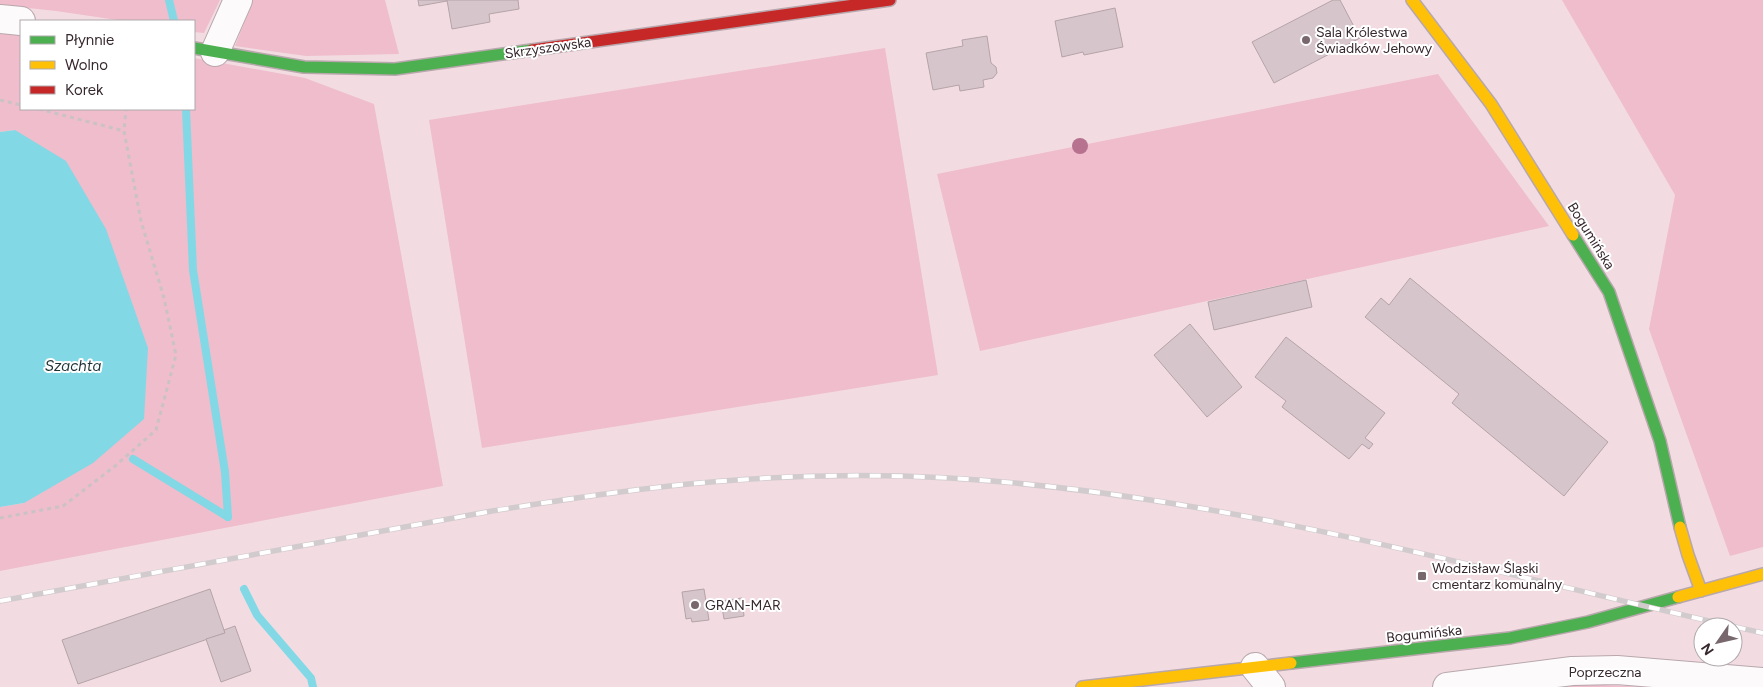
<svg xmlns="http://www.w3.org/2000/svg" width="1763" height="687" font-family="Figtree,sans-serif">
<style>
.green{fill:#efbdcc}
.water{fill:#83d8e6}
.lines{fill:none;stroke-linecap:round;stroke-linejoin:round}
.stream{stroke:#83d8e6;stroke-width:8}
.building{fill:#d6c5ca;stroke:#b4a3a8}
.street-casing{stroke:#b8a7ac;stroke-width:30}
.fast-casing{stroke:#b8a7ac;stroke-width:14}
.slow-casing{stroke:#b8a7ac;stroke-width:14}
.jam-casing{stroke:#b8a7ac;stroke-width:14}
.path{stroke:#cbc2c5;stroke-width:3;stroke-dasharray:4 4;stroke-linecap:butt}
.street{stroke:#fdfafb;stroke-width:28}
.fast{stroke:#4caf50;stroke-width:11}
.slow{stroke:#ffc107;stroke-width:11}
.jam{stroke:#c62828;stroke-width:11}
.rail-casing{stroke:#d2cbcd;stroke-width:5.5}
.rail{stroke:#fff;stroke-width:4;stroke-dasharray:11;stroke-linecap:butt}
.tree{fill:#b6728e}
.poi-dot{fill:#78676c;stroke:#fff;stroke-width:2}
.labels{text-anchor:middle;dominant-baseline:central;stroke-width:4;stroke-linejoin:round;paint-order:stroke}
.poi-label{font-size:14px;fill:#37282d;stroke:#fff;text-anchor:start}
.street-label{font-size:14px;fill:#37282d;stroke:#fff}
.water-label{font-size:15px;font-style:italic;fill:#1c3236;stroke:#fff}
</style>
<rect width="100%" height="100%" fill="#f2dce2"/>
<g class="green">
<path d="M 0,0 L 220,0 L 204,33 L 194,32 L 194,21 L 124,21 L 56,11 L 0,5 Z"/>
<path d="M 253,0 L 385,0 L 399,54 L 306,56 L 235,46 Z"/>
<path d="M 1562,0 L 1763,0 L 1763,547 L 1730,556 L 1649,329 L 1675,195 Z"/>
<path d="M 0,27 L 21,29 L 21,109 L 194,109 L 194,58 L 305,78 L 374,104 L 443,486 L 0,571 L 0,507 L 24,503 L 15,130 L 0,132 Z"/>
<path d="M 885,48 L 938,375 L 482,448 L 429,120 Z"/>
<path d="M 1438,74 L 1549,226 L 980,351 L 937,174 Z"/>
<path d="M 1538,682 L 1647,687 L 1536,687 Z"/>
</g>
<path class="water" d="M 15,130 L 66,161 L 106,229 L 148,348 L 144,419 L 93,463 L 24,503 L 0,507 L 0,132 Z"/>
<g class="lines">
<g class="stream">
<path d="M 169,0 L 174,21"/>
<path d="M 186,109 L 193,270 L 225,472 L 228,517"/>
<path d="M 133,459 L 228,517"/>
<path d="M 244,589 L 257,615 L 311,678 L 313,687"/>
</g>
</g>
<g class="building">
<path d="M 418,0 L 447,0 L 447,1 L 419,6 Z"/>
<path d="M 447,0 L 518,0 L 519,9 L 489,14 L 490,22 L 452,29 Z"/>
<path d="M 1333,0 L 1340,0 L 1360,38 L 1274,83 L 1252,42 Z"/>
<path d="M 1115,8 L 1123,47 L 1084,55 L 1083,52 L 1062,57 L 1055,21 Z"/>
<path d="M 987,36 L 991,63 L 996,67 L 997,73 L 993,78 L 983,80 L 984,87 L 960,91 L 959,85 L 933,90 L 926,53 L 963,46 L 962,40 Z"/>
<path d="M 1410,278 L 1608,442 L 1564,496 L 1452,403 L 1459,394 L 1365,317 L 1381,298 L 1389,305 Z"/>
<path d="M 1306,280 L 1312,307 L 1214,330 L 1208,302 Z"/>
<path d="M 1190,324 L 1242,387 L 1207,417 L 1154,355 Z"/>
<path d="M 1286,337 L 1385,413 L 1365,438 L 1373,444 L 1369,449 L 1362,444 L 1349,459 L 1282,407 L 1286,401 L 1255,377 Z"/>
<path d="M 210,589 L 225,633 L 78,684 L 62,640 Z"/>
<path d="M 704,589 L 709,620 L 692,622 L 691,618 L 686,619 L 682,592 Z"/>
<path d="M 742,598 L 744,616 L 724,619 L 721,601 Z"/>
<path d="M 235,626 L 251,671 L 221,682 L 206,639 L 225,633 L 224,630 Z"/>
</g>
<g class="lines">
<defs>
<g id="street">
<path d="M 0,19 L 21,21"/>
<path d="M 215,52 L 238,0"/>
<path d="M 1255,667 L 1271,687"/>
<path d="M 1447,687 L 1572,671 L 1617,670 L 1763,682"/>
</g>
<g id="fast">
<path d="M 194,48 L 304,67 L 395,69 L 532,50"/>
<path d="M 1573,235 L 1609,292 L 1660,441 L 1680,527"/>
<path d="M 1291,663 L 1510,638 L 1588,622 L 1678,597"/>
</g>
<g id="slow">
<path d="M 1412,0 L 1491,104 L 1573,235"/>
<path d="M 1680,527 L 1688,555 L 1701,591"/>
<path d="M 1678,597 L 1763,574"/>
<path d="M 1082,687 L 1291,663"/>
</g>
<path id="jam" d="M 532,50 L 890,0"/>
</defs>
<use href="#street" class="street-casing"/>
<use href="#fast" class="fast-casing"/>
<use href="#slow" class="slow-casing"/>
<use href="#jam" class="jam-casing"/>
<g class="path">
<path d="M 0,100 L 21,105"/>
<path d="M 39,109 L 124,131"/>
<path d="M 0,518 L 63,506 L 115,466 L 156,430 L 176,355 L 164,298 L 141,221 L 124,131 L 126,109"/>
</g>
<use href="#street" class="street"/>
<use href="#fast" class="fast"/>
<use href="#slow" class="slow"/>
<use href="#jam" class="jam"/>
<defs>
<path id="rail" d="M 0,601 L 492,511 C 568,499 645,487 723,481 C 798,475 874,474 949,478 C 1226,494 1493,574 1763,633"/>
</defs>
<use href="#rail" class="rail-casing"/>
<use href="#rail" class="rail"/>
</g>
<circle class="tree" cx="1080" cy="146" r="8"/>
<g class="poi-dot">
<circle cx="1306" cy="40" r="5"/>
<rect x="1417" y="571" width="10" height="10" rx="2.5"/>
<circle cx="695" cy="605" r="5"/>
</g>
<g class="labels">
<g class="poi-label">
<text x="1316" y="32">Sala Królestwa<tspan x="1316" dy="16">Świadków Jehowy</tspan></text>
<text x="1432" y="568">Wodzisław Śląski<tspan x="1432" dy="16">cmentarz komunalny</tspan></text>
<text x="705" y="605">GRAN-MAR</text>
</g>
<g class="street-label">
<text transform="translate(548 48) rotate(-8)">Skrzyszowska</text>
<text transform="translate(1591 236) rotate(58)">Bogumińska</text>
<text transform="translate(1424 634) rotate(-6)">Bogumińska</text>
<text x="1605" y="672">Poprzeczna</text>
</g>
<g class="water-label">
<text x="73" y="366">Szachta</text>
</g>
</g>
<rect x="20" y="20" width="175" height="90" fill="#ffffff" stroke="#afa9ab"/>
<rect x="30" y="36" width="25" height="8" fill="#4caf50" stroke="#afa9ab"/>
<text x="65" y="45" font-size="15" fill="#37282d">Płynnie</text>
<rect x="30" y="61" width="25" height="8" fill="#ffc107" stroke="#afa9ab"/>
<text x="65" y="70" font-size="15" fill="#37282d">Wolno</text>
<rect x="30" y="86" width="25" height="8" fill="#c62828" stroke="#afa9ab"/>
<text x="65" y="95" font-size="15" fill="#37282d">Korek</text>
<g transform="translate(1718 642) rotate(236)"><circle r="24" fill="#ffffff" stroke="#afa9ab"/>
<path d="M0-4L9 19L0 12L-9 19Z" fill="#78676c"/>
<text y="-8" font-size="14" font-weight="bold" text-anchor="middle" fill="#37282d">N</text>
</g>
</svg>
